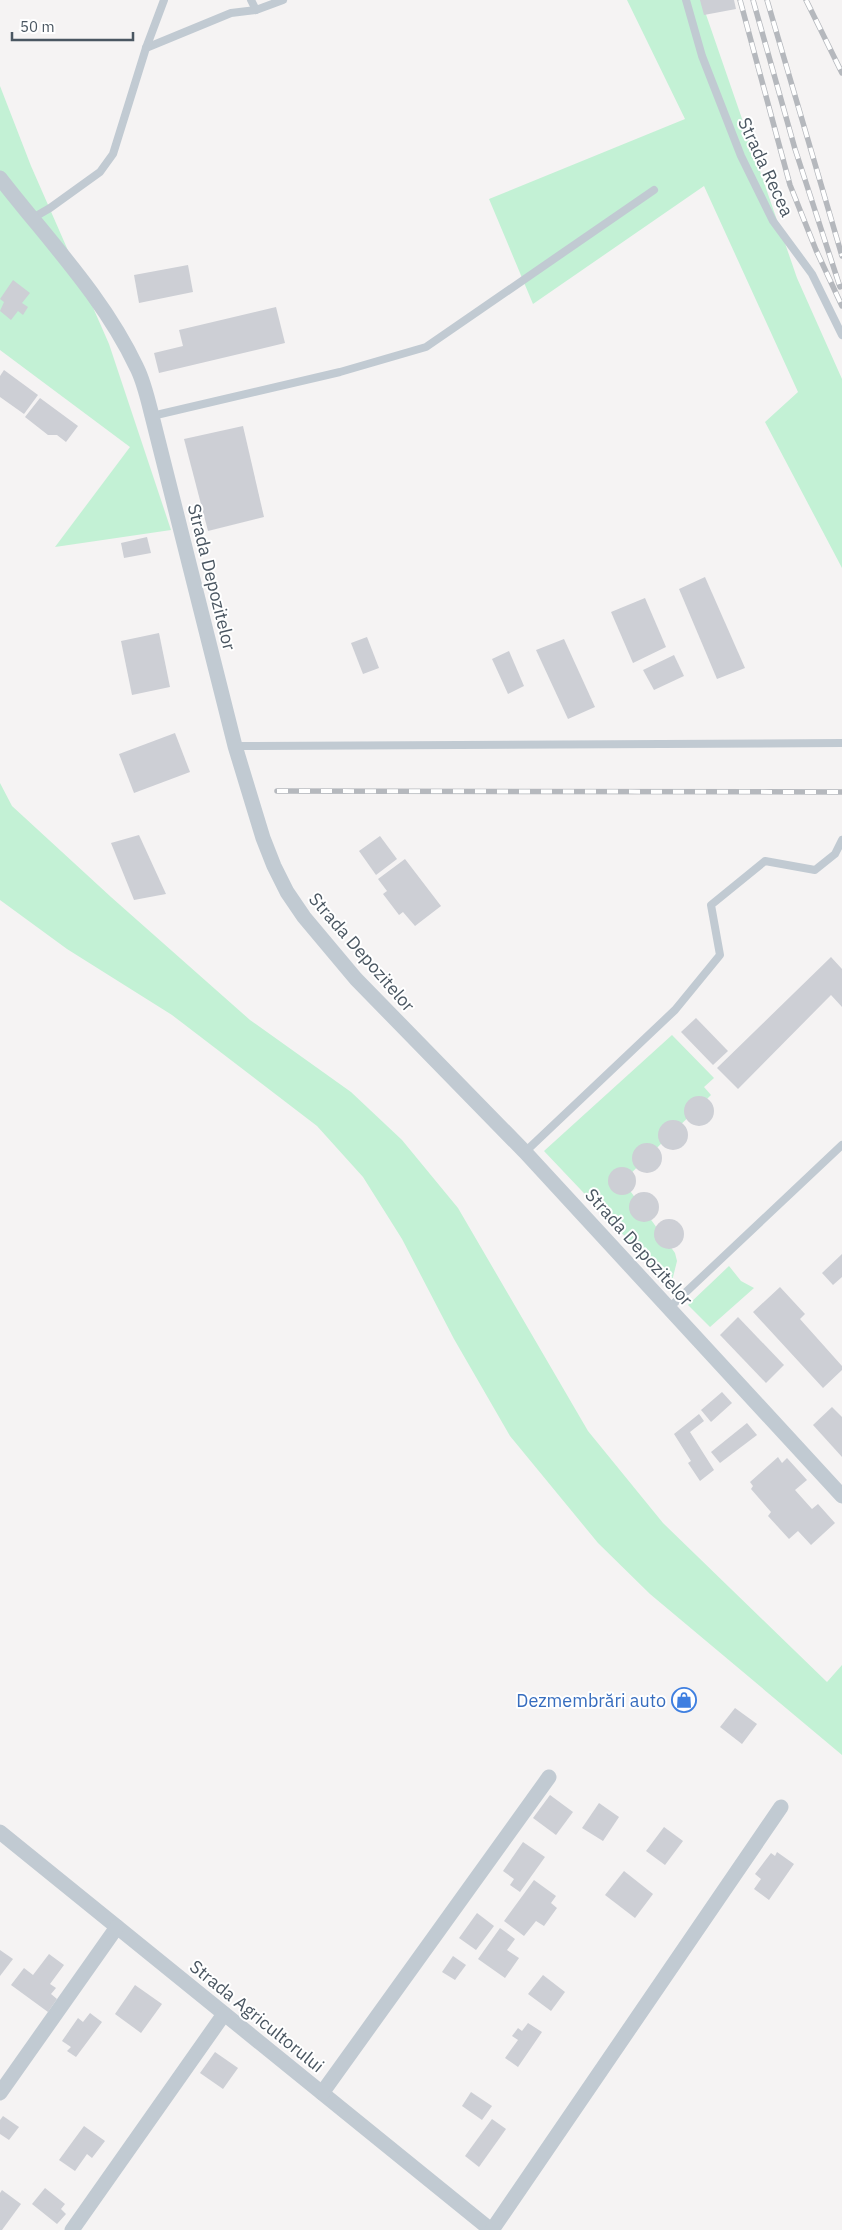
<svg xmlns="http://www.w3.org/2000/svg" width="842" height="2230" font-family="'IBM Plex Sans',sans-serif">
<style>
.green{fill:#c3f1d5}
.building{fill:#cdcfd5}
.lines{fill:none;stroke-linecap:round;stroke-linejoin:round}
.lane{stroke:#c1cad2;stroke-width:8}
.street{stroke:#c1cad2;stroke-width:15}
.rail-casing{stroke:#b5b8bd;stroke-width:5.5}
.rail{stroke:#fff;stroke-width:4;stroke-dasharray:11;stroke-linecap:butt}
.labels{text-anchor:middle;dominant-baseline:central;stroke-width:4;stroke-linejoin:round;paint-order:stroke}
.street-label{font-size:18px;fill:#4a5661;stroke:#fff}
.shop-label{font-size:18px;fill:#366cbe;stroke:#fff;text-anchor:end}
</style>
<rect width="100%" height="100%" fill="#f5f3f3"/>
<g class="green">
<path d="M 627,0 L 701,0 L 797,278 L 842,379 L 842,568 L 765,422 L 798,392 L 704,186 L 533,304 L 489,199 L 685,119 Z"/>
<path d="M 0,86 L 31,166 L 109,344 L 171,530 L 55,547 L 130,447 L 0,350 Z"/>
<path d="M 0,783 L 12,806 L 111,897 L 250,1020 L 351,1092 L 402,1140 L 458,1208 L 588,1431 L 663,1523 L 827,1682 L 842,1665 L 842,1755 L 650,1594 L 598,1543 L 510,1436 L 454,1339 L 402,1239 L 363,1177 L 317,1126 L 172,1015 L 67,949 L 0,900 Z"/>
<path d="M 672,1035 L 714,1078 L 704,1087 L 711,1095 L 623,1181 L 675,1253 L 677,1261 L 671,1285 L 544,1151 Z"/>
<path d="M 729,1266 L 741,1281 L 754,1288 L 710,1327 L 688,1305 Z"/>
</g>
<g class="building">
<path d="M 700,0 L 734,0 L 736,9 L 704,15 Z"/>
<path d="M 188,265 L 193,292 L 139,303 L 134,275 Z"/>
<path d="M 13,280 L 30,293 L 22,303 L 28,307 L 23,315 L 18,311 L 11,320 L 0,311 L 4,302 L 0,299 Z"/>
<path d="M 276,307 L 285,343 L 159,373 L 154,353 L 183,346 L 179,330 Z"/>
<path d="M 4,370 L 38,395 L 24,414 L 0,397 L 0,376 Z"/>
<path d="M 40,398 L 78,426 L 66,442 L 57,435 L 48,435 L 25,417 Z"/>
<path d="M 243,426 L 264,517 L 208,531 L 184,439 Z"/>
<path d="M 147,537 L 151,553 L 124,558 L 121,543 Z"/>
<path d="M 705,577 L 745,668 L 717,679 L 679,589 Z"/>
<path d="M 645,598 L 666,647 L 633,663 L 611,612 Z"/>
<path d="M 159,633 L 170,687 L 132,695 L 121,641 Z"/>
<path d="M 367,637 L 379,668 L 363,674 L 351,643 Z"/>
<path d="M 564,639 L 595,707 L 568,719 L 536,650 Z"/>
<path d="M 509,651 L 524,686 L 508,694 L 492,659 Z"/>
<path d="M 674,655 L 684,676 L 654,690 L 643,670 Z"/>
<path d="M 175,733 L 190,772 L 134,793 L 119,754 Z"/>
<path d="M 139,835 L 166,894 L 134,900 L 111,843 Z"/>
<path d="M 380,836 L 397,859 L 376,875 L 359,851 Z"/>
<path d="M 405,859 L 441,906 L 415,926 L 403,912 L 399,915 L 383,894 L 387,891 L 378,879 Z"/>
<path d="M 831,957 L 842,969 L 842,1007 L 831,995 L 738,1089 L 717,1068 Z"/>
<path d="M 696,1018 L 728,1051 L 713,1065 L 681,1032 Z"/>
<circle cx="699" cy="1111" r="15"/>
<circle cx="673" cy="1135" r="15"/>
<circle cx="647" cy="1158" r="15"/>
<circle cx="622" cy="1181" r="14"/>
<circle cx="644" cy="1207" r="15"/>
<circle cx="669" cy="1234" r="15"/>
<path d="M 842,1254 L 842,1277 L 833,1285 L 822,1273 Z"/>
<path d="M 780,1287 L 805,1314 L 800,1319 L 842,1366 L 842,1370 L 823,1388 L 753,1312 Z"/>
<path d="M 738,1317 L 784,1365 L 766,1383 L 720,1335 Z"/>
<path d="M 722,1392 L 732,1403 L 711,1422 L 701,1410 Z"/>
<path d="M 832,1407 L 842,1417 L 842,1457 L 813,1425 Z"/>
<path d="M 699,1414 L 704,1421 L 690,1432 L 714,1470 L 700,1481 L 688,1463 L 691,1461 L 674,1434 Z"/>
<path d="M 747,1423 L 757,1435 L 720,1463 L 711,1452 Z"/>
<path d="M 778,1457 L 782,1463 L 787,1458 L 807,1480 L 795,1490 L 812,1509 L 818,1504 L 835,1523 L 811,1545 L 798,1531 L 789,1539 L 768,1516 L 771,1512 L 751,1489 L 753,1486 L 750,1482 Z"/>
<path d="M 735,1708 L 757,1724 L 742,1744 L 720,1727 Z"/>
<path d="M 550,1795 L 573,1812 L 556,1835 L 533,1818 Z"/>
<path d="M 599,1803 L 619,1817 L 603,1841 L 582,1828 Z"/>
<path d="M 664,1827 L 683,1841 L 665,1865 L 646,1851 Z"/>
<path d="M 523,1842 L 545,1857 L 520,1892 L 510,1885 L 514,1879 L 503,1871 Z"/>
<path d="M 777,1852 L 794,1864 L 769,1900 L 754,1889 L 761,1879 L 755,1874 L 771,1853 L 775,1856 Z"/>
<path d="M 624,1871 L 653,1894 L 635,1918 L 605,1895 Z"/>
<path d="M 534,1880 L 556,1896 L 551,1903 L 557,1908 L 544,1926 L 536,1921 L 524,1936 L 504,1921 Z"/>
<path d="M 477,1913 L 494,1926 L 476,1950 L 459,1938 Z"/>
<path d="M 500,1928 L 515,1939 L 507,1950 L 519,1958 L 505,1978 L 478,1959 Z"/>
<path d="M 0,1950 L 13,1959 L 0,1976 Z"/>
<path d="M 49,1954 L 64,1965 L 50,1984 L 56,1988 L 51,1994 L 57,1999 L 48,2012 L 11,1985 L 24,1968 L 33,1975 Z"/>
<path d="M 453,1956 L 466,1965 L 455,1980 L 442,1972 Z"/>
<path d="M 543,1975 L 565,1992 L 551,2011 L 528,1994 Z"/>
<path d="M 135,1985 L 162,2004 L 141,2033 L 115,2014 Z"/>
<path d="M 90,2013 L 102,2022 L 76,2057 L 67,2051 L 71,2047 L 62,2041 L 78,2018 L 83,2022 Z"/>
<path d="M 528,2023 L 542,2032 L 518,2067 L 505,2058 L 518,2040 L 512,2036 L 518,2028 L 522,2031 Z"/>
<path d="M 215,2052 L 238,2068 L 223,2089 L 200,2073 Z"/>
<path d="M 471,2092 L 492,2106 L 482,2120 L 462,2106 Z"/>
<path d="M 3,2116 L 19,2127 L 9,2140 L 0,2134 L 0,2120 Z"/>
<path d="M 492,2119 L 506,2129 L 479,2167 L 465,2156 Z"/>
<path d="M 84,2126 L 105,2141 L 92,2158 L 87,2154 L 75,2171 L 59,2160 Z"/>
<path d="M 45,2188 L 65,2204 L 61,2209 L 66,2214 L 57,2224 L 32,2204 Z"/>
<path d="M 2,2190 L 21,2204 L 2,2230 L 0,2230 L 0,2193 Z"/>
</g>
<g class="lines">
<g class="lane">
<path d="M 251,0 L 256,10"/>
<path d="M 686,0 L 702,56 L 741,156 L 773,221 L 812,274 L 842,335"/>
<path d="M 146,48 L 231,13 L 256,10 L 283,0"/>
<path d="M 31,219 L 50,208 L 100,172 L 113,154 L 146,48 L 164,0"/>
<path d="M 152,416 L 340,372 L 426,347 L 654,190"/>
<path d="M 235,746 L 842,743"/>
<path d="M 525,1152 L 675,1010 L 720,955 L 711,905 L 765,861 L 815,870 L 835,854 L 842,840"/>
<path d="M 669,1308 L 842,1145"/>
</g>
<g class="street">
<path d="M 0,178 C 48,240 103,296 137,368 C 144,382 148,400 152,416 L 235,746 L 263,838 L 274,866 L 287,892 L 304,917 L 356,979 L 525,1152 L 842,1496"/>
<path d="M 0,1832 L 491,2230"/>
<path d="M 0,2093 L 117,1927"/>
<path d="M 322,2093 L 549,1777"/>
<path d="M 72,2230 L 224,2014"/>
<path d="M 492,2230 L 781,1807"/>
</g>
<defs>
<g id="rail">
<path d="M 740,0 L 790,185 L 816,250 L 842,306"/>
<path d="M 753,0 L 795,149 L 840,287"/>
<path d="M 767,0 L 842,256"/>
<path d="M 806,0 L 842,73"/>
<path d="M 277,791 L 842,792"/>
</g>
</defs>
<use href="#rail" class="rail-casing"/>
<use href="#rail" class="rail"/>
</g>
<defs>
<symbol id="shop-ring" viewBox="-11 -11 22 22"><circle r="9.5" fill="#fff" stroke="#3f7fe0" stroke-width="1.5"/><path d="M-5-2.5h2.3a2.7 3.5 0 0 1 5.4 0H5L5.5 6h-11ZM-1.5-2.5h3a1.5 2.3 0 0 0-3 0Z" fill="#3f7fe0"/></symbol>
</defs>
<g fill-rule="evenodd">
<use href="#shop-ring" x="670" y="1686" width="28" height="28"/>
</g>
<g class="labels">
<g class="street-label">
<text transform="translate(766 167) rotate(65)">Strada Recea</text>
<text transform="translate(212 577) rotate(76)">Strada Depozitelor</text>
<text transform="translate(362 952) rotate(49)">Strada Depozitelor</text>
<text transform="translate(639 1247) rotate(48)">Strada Depozitelor</text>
<text transform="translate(257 2016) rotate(39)">Strada Agricultorului</text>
</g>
<g class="shop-label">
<text x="666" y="1700">Dezmembrări auto</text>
</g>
</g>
<path d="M12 32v8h121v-8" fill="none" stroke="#4a5661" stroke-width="2.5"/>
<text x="20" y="32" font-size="15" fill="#4a5661" stroke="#ffffff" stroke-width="4" paint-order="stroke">50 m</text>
</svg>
